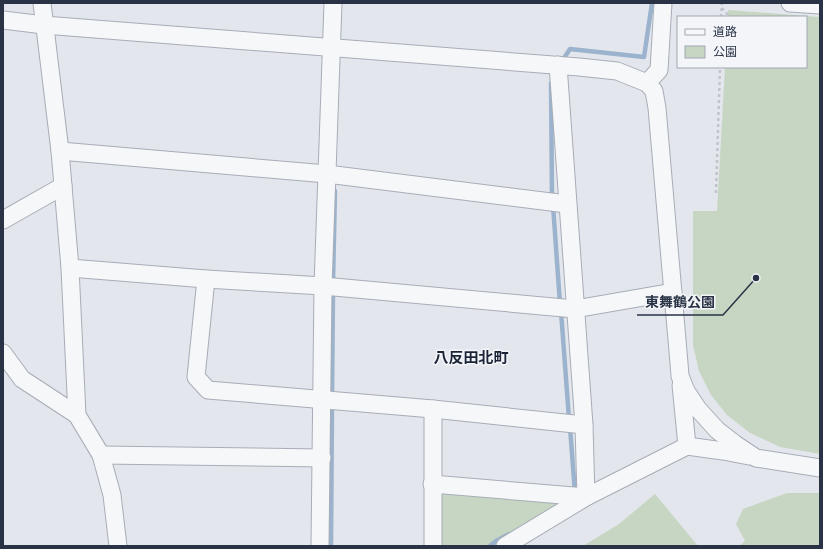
<svg xmlns="http://www.w3.org/2000/svg" width="823" height="549" font-family="Poppins,'Noto Sans JP',sans-serif">
<style>
.green{fill:#c7d6c3}
.lines{fill:none;stroke-linecap:round;stroke-linejoin:round}
.stream{stroke:#9cb3cd;stroke-width:4.5}
.minor-casing{stroke:#a7adb7;stroke-width:19}
.path{stroke:#c1c4ca;stroke-width:2.5;stroke-dasharray:3 3;stroke-linecap:butt}
.minor{stroke:#f6f7f9;stroke-width:17}
.labels{text-anchor:middle;dominant-baseline:central;stroke-width:3;stroke-linejoin:round;paint-order:stroke}
.quarter-label{font-size:15px;font-weight:bold;fill:#1b2436;stroke:#f3f5f9}
.leader{fill:none;stroke:#293345;stroke-width:1.5}
.callout-dot{fill:#293345;stroke:#f3f5f9;stroke-width:1.5}
.callout-label{font-size:14px;text-anchor:middle;font-weight:bold;fill:#293345;stroke:#f3f5f9;stroke-width:3;stroke-linejoin:round;paint-order:stroke}
</style>
<rect width="100%" height="100%" fill="#e3e6ec"/>
<g class="green">
<path d="M 728,10 L 820,17 L 820,454 L 780,447 L 750,433 L 727,415 L 711,395 L 699,371 L 693,345 L 693,211 L 717,211 L 725,67 L 806,67 L 806,17 L 728,17 Z"/>
<path d="M 440,491 L 570,501 L 497,546 L 440,546 Z"/>
<path d="M 787,493 L 820,493 L 820,546 L 739,546 L 745,541 L 736,524 L 743,509 Z"/>
<path d="M 655,494 L 698,546 L 583,546 L 619,524 Z"/>
</g>
<g class="lines">
<g class="stream">
<path d="M 562,61 L 570,49 L 644,57 L 652,3"/>
<path d="M 551,83 L 552,198"/>
<path d="M 553,205 L 560,304"/>
<path d="M 333,283 L 335,191"/>
<path d="M 561,311 L 569,419"/>
<path d="M 332,397 L 333,291"/>
<path d="M 570,427 L 575,493"/>
<path d="M 331,546 L 332,405"/>
<path d="M 490,546 L 496,541 L 509,534"/>
</g>
<defs>
<g id="minor">
<path d="M 42,3 L 60,151 L 70,268 L 77,415 L 101,455 L 112,495 L 118,546"/>
<path d="M 790,3 L 820,5"/>
<path d="M 3,20 L 44,25 L 579,67 L 617,71 L 647,83 L 654,91 L 657,108 L 679,363 L 680,376 L 686,391 L 698,409 L 717,430 L 735,444 L 756,458 L 820,468"/>
<path d="M 647,83 L 659,70 L 663,3"/>
<path d="M 60,151 L 327,174 L 567,204"/>
<path d="M 3,220 L 63,186"/>
<path d="M 70,268 L 206,279 L 323,286 L 575,309 L 673,292"/>
<path d="M 206,279 L 196,377 L 208,390 L 433,409 L 584,425"/>
<path d="M 3,353 L 22,379 L 77,415"/>
<path d="M 681,385 L 687,446"/>
<path d="M 101,455 L 322,458"/>
<path d="M 432,484 L 586,497 L 584,425 L 558,65"/>
<path d="M 320,546 L 323,286 L 333,3"/>
<path d="M 433,546 L 433,409"/>
<path d="M 505,546 L 586,497 L 687,446 L 723,451 L 749,456"/>
</g>
</defs>
<use href="#minor" class="minor-casing"/>
<g class="path">
<path d="M 722,8 L 730,17"/>
<path d="M 721,17 L 722,3"/>
<path d="M 716,193 L 720,67"/>
</g>
<use href="#minor" class="minor"/>
</g>
<g class="labels">
<g class="quarter-label">
<text x="471" y="357">八反田北町</text>
</g>
</g>
<path class="leader" d="M756 278L723 315H637"/>
<circle class="callout-dot" cx="756" cy="278" r="4"/>
<g class="callout-label">
<text x="680" y="307">東舞鶴公園</text>
</g>
<rect width="823" height="549" fill="none" stroke="#293345" stroke-width="8"/>
<rect x="677" y="16" width="130" height="52" fill="#f3f5f9" stroke="#a2a7b1"/>
<rect x="685" y="29" width="20" height="6" fill="#f6f7f9" stroke="#a2a7b1"/>
<text x="713" y="36" font-size="12" fill="#293345">道路</text>
<rect x="685" y="46" width="20" height="12" fill="#c7d6c3" stroke="#a2a7b1"/>
<text x="713" y="56" font-size="12" fill="#293345">公園</text>
</svg>
